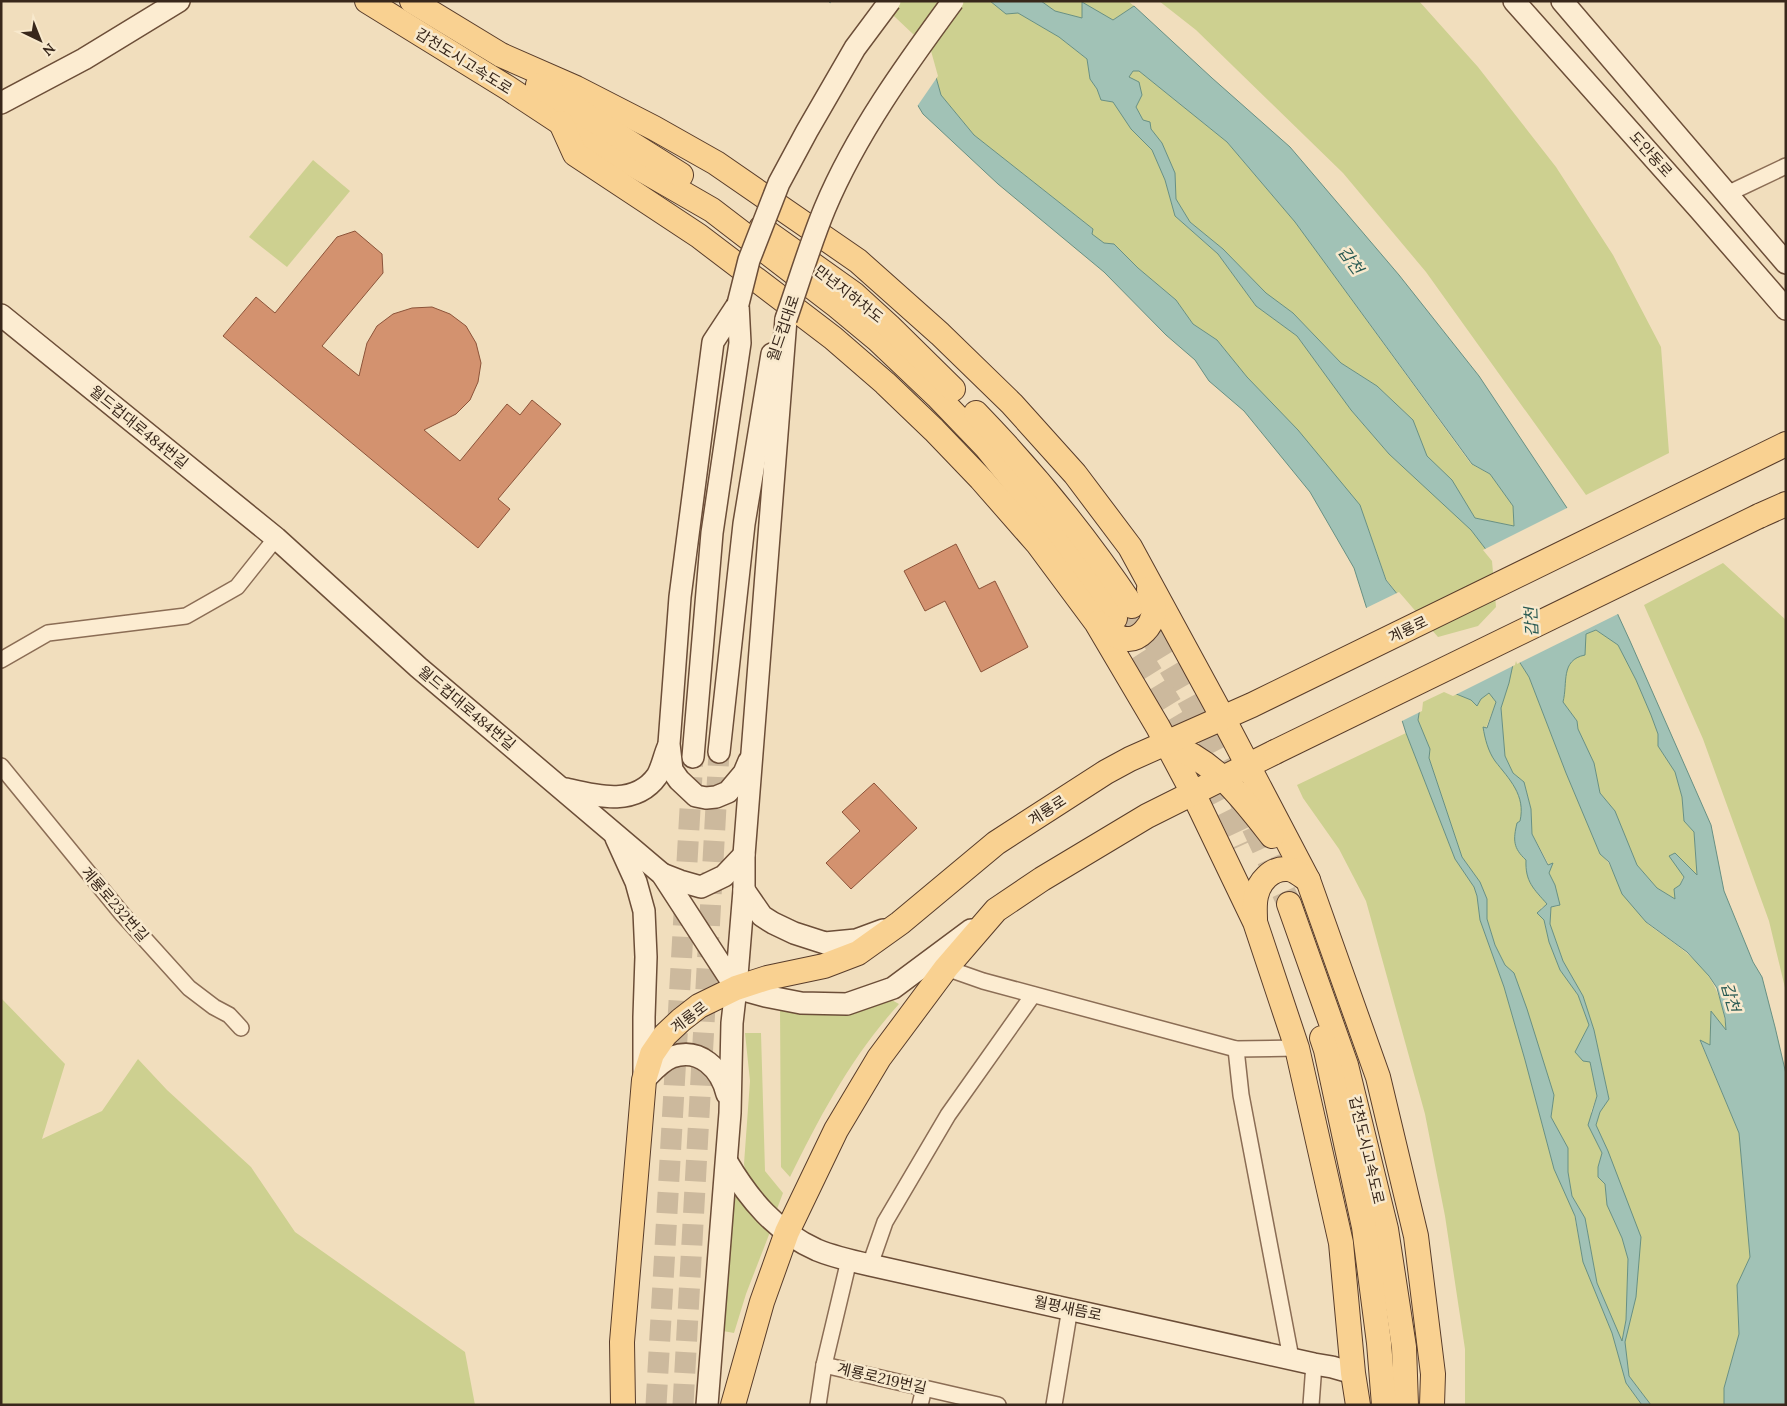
<svg xmlns="http://www.w3.org/2000/svg" width="1787" height="1406" font-family="Lora,'Noto Sans KR',serif">
<style>
.green{fill:#cdd090}
.water{fill:#a1c2b6;stroke:#689083;fill-rule:evenodd}
.pier{fill:#f1debd}
.building{fill:#d3926f;stroke:#8c5339}
.lines{fill:none;stroke-linecap:round;stroke-linejoin:round}
.secondary-tunnel{stroke:#ccb99d;stroke-width:21;stroke-dasharray:21 11;stroke-linecap:butt}
.primary-tunnel{stroke:#ccb99d;stroke-width:24;stroke-dasharray:24 12;stroke-linecap:butt}
.street-casing{stroke:#8b6d55;stroke-width:18}
.secondary-casing{stroke:#6c4e38;stroke-width:24}
.primary-casing{stroke:#583c2a;stroke-width:26}
.street{stroke:#fcecd1;stroke-width:15}
.secondary{stroke:#fcecd1;stroke-width:21}
.primary{stroke:#f9d191;stroke-width:24}
.secondary-bridge-casing{stroke:#6c4e38;stroke-width:24;stroke-linecap:butt}
.primary-bridge-casing{stroke:#583c2a;stroke-width:26;stroke-linecap:butt}
.secondary-bridge{stroke:#fcecd1;stroke-width:21}
.primary-bridge{stroke:#f9d191;stroke-width:24}
.labels{text-anchor:middle;dominant-baseline:central;stroke-width:5;stroke-linejoin:round;paint-order:stroke}
.street-label{font-size:15px;fill:#38271b;stroke:#f8e9cd}
.water-label{font-size:16px;font-style:italic;fill:#295a53;stroke:#f8e9cd}
</style>
<rect width="100%" height="100%" fill="#f1debd"/>
<g class="green">
<path d="M 874,1 L 990,1 L 1005,13 L 1018,13 L 1059,37 L 1087,59 L 1090,79 L 1097,89 L 1101,100 L 1113,102 L 1131,129 L 1152,150 L 1165,180 L 1175,216 L 1218,254 L 1256,306 L 1297,336 L 1351,410 L 1389,454 L 1448,507 L 1471,530 L 1479,540 L 1494,561 L 1499,608 L 1479,628 L 1437,640 L 1406,605 L 1386,579 L 1360,505 L 1247,377 L 1217,340 L 1193,324 L 1176,300 L 1138,268 L 1114,244 L 1104,243 L 1091,234 L 1093,229 L 974,135 L 941,95 L 929,52 Z"/>
<path d="M 1041,1 L 1128,1 L 1134,6 L 1113,20 L 1082,3 L 1082,18 L 1055,11 Z"/>
<path d="M 1159,1 L 1419,1 L 1478,67 L 1556,167 L 1613,255 L 1661,347 L 1669,453 L 1586,495 L 1426,272 L 1343,173 L 1196,30 Z"/>
<path d="M 1133,71 L 1139,71 L 1227,142 L 1295,222 L 1471,464 L 1490,474 L 1513,506 L 1514,526 L 1475,518 L 1452,481 L 1427,456 L 1413,420 L 1377,386 L 1341,363 L 1293,313 L 1266,294 L 1223,249 L 1190,222 L 1176,199 L 1175,173 L 1162,143 L 1143,120 L 1136,107 L 1142,95 L 1129,77 Z"/>
<path d="M 313,160 L 350,191 L 287,267 L 249,237 Z"/>
<path d="M 1723,563 L 1786,620 L 1786,992 L 1769,921 L 1703,739 L 1644,605 Z"/>
<path d="M 1596,630 L 1618,645 L 1636,680 L 1651,715 L 1658,734 L 1658,746 L 1675,772 L 1682,797 L 1684,821 L 1694,832 L 1697,876 L 1687,866 L 1675,899 L 1657,888 L 1637,865 L 1615,811 L 1600,793 L 1594,763 L 1578,729 L 1577,721 L 1563,702 C 1568,682 1560,661 1584,655 L 1586,634 Z"/>
<path d="M 1514,654 L 1529,677 L 1566,773 L 1600,854 C 1610,862 1609,865 1615,875 C 1625,890 1634,906 1644,920 C 1651,928 1663,934 1671,941 C 1707,967 1722,987 1726,1031 L 1711,1012 L 1710,1045 L 1700,1041 L 1739,1133 L 1750,1257 L 1737,1285 L 1739,1334 L 1724,1388 L 1724,1405 L 1651,1405 L 1629,1376 L 1624,1342 L 1636,1297 L 1608,1151 L 1596,1125 L 1600,1112 L 1609,1099 L 1594,1030 L 1583,996 L 1563,961 L 1550,924 L 1551,907 L 1559,906 L 1555,885 L 1549,873 L 1552,864 L 1549,865 L 1532,834 L 1531,809 L 1524,782 L 1513,773 L 1505,756 L 1501,708 L 1509,683 Z"/>
<path d="M 1444,689 L 1471,700 L 1477,706 L 1481,699 L 1489,693 L 1496,702 L 1486,728 L 1484,727 L 1494,760 L 1507,774 L 1516,787 L 1523,811 L 1520,821 L 1526,860 L 1526,871 L 1547,905 L 1541,908 L 1549,942 L 1560,970 L 1578,995 L 1589,1025 L 1575,1052 L 1590,1062 L 1597,1096 L 1591,1112 L 1596,1141 L 1602,1153 L 1598,1167 L 1605,1184 L 1607,1205 L 1622,1238 L 1628,1259 L 1626,1320 L 1622,1342 L 1597,1283 L 1585,1218 L 1572,1196 L 1568,1172 L 1568,1148 L 1551,1117 L 1554,1095 L 1514,973 L 1505,965 L 1495,945 L 1487,919 L 1487,899 L 1480,882 L 1462,857 L 1429,758 L 1430,749 L 1418,720 L 1421,701 Z"/>
<path d="M 1406,733 L 1455,859 L 1474,887 L 1477,896 L 1480,920 L 1504,987 L 1525,1060 L 1554,1169 L 1574,1213 L 1583,1261 L 1612,1333 L 1626,1383 L 1642,1405 L 1465,1405 L 1465,1349 L 1445,1216 L 1425,1114 L 1366,901 L 1339,849 L 1303,798 L 1297,785 Z"/>
<path d="M 1,998 L 65,1064 L 42,1139 L 102,1111 L 138,1059 L 167,1090 L 251,1167 L 295,1232 L 465,1352 L 475,1405 L 1,1405 Z"/>
<path d="M 890,999 L 899,1004 C 852,1056 821,1114 790,1177 L 781,1167 L 780,1005 L 852,1012 L 875,1006 Z"/>
<path d="M 745,1033 L 761,1033 L 765,1171 L 783,1193 L 777,1209 L 770,1211 L 746,1175 L 744,1164 L 750,1081 Z"/>
<path d="M 740,1194 L 770,1232 L 746,1294 L 734,1333 L 723,1331 L 732,1200 Z"/>
</g>
<path class="water" d="M 828,1 L 874,1 L 929,52 L 941,95 L 974,135 L 1093,229 L 1092,234 L 1104,243 L 1114,244 L 1138,268 L 1176,300 L 1193,324 L 1217,340 L 1247,377 L 1298,430 L 1360,505 L 1386,580 L 1406,605 L 1437,640 L 1479,628 L 1498,609 L 1494,560 L 1471,530 L 1389,454 L 1351,410 L 1297,336 L 1256,306 L 1218,254 L 1175,216 L 1165,180 L 1152,150 L 1131,129 L 1113,102 L 1101,100 L 1097,89 L 1090,79 L 1087,59 L 1059,37 L 1018,13 L 1006,14 L 990,1 L 1041,1 L 1055,11 L 1082,18 L 1082,2 L 1113,20 L 1134,6 L 1212,78 L 1290,147 L 1399,275 L 1479,376 L 1573,517 L 1630,641 L 1711,825 L 1724,891 L 1753,962 L 1762,977 L 1775,1027 L 1786,1074 L 1786,1405 L 1724,1405 L 1724,1388 L 1739,1334 L 1737,1285 L 1750,1257 L 1739,1133 L 1700,1040 L 1710,1045 L 1711,1011 L 1726,1030 L 1725,1018 L 1717,988 L 1709,976 L 1687,952 L 1646,922 L 1622,894 L 1609,862 L 1600,854 L 1566,773 L 1529,677 L 1515,655 L 1509,683 L 1501,708 L 1505,756 L 1513,773 L 1524,782 L 1531,809 L 1532,834 L 1548,865 L 1553,863 L 1549,873 L 1555,885 L 1560,905 L 1551,907 L 1550,924 L 1563,961 L 1583,996 L 1594,1030 L 1609,1099 L 1600,1112 L 1596,1125 L 1608,1151 L 1641,1237 L 1636,1297 L 1625,1342 L 1629,1376 L 1651,1405 L 1642,1405 L 1626,1383 L 1612,1333 L 1583,1262 L 1575,1216 L 1554,1169 L 1525,1060 L 1504,987 L 1480,920 L 1477,896 L 1474,887 L 1455,859 L 1406,733 L 1354,568 L 1310,492 L 1244,411 L 1209,381 L 1195,360 L 1166,335 L 1104,272 L 998,184 L 923,114 L 879,41 ZM 1133,71 L 1139,71 L 1227,142 L 1295,222 L 1472,464 L 1490,474 L 1513,506 L 1514,526 L 1475,518 L 1452,480 L 1427,456 L 1413,420 L 1377,386 L 1341,363 L 1293,313 L 1266,293 L 1223,249 L 1190,222 L 1176,199 L 1175,173 L 1162,143 L 1151,129 L 1150,122 L 1143,120 L 1136,107 L 1142,95 L 1139,82 L 1129,77 ZM 1596,630 L 1618,645 L 1636,680 L 1651,715 L 1658,734 L 1658,746 L 1675,772 L 1682,797 L 1684,821 L 1694,832 L 1697,875 L 1675,853 L 1669,856 L 1684,877 L 1680,885 L 1674,889 L 1675,899 L 1657,888 L 1637,865 L 1615,811 L 1600,793 L 1594,763 L 1578,729 L 1577,721 L 1563,702 C 1568,683 1560,660 1585,655 L 1586,634 ZM 1444,689 L 1471,700 L 1477,706 L 1481,699 L 1489,693 L 1496,702 L 1487,728 L 1483,727 C 1485,739 1488,751 1495,761 C 1509,779 1526,795 1520,821 L 1517,823 C 1513,840 1513,848 1526,860 C 1525,882 1534,889 1547,904 L 1537,913 L 1544,920 L 1549,942 L 1560,970 L 1578,995 L 1589,1025 L 1575,1052 L 1583,1061 L 1590,1062 L 1597,1096 L 1588,1125 L 1602,1153 L 1598,1167 L 1598,1177 L 1605,1184 L 1607,1205 L 1622,1238 L 1628,1259 L 1626,1320 L 1622,1341 L 1597,1283 L 1585,1218 L 1572,1196 L 1568,1172 L 1568,1148 L 1551,1117 L 1554,1095 L 1527,1009 L 1514,973 L 1505,965 L 1495,945 L 1487,919 L 1487,899 L 1480,882 L 1462,857 L 1429,758 L 1430,749 L 1418,720 L 1421,701 Z"/>
<g class="pier">
<path d="M 832,1 L 878,1 L 931,51 L 938,76 L 916,108 L 877,43 L 829,5 Z"/>
<path d="M 1569,507 L 1575,516 L 1620,613 L 1517,664 L 1516,661 L 1515,665 L 1453,696 L 1444,692 L 1423,702 L 1422,711 L 1400,722 L 1364,609 L 1399,592 L 1438,637 L 1478,626 L 1496,607 L 1492,561 L 1483,550 Z"/>
</g>
<g class="building">
<path d="M 355,231 L 382,254 L 383,273 L 322,346 L 359,376 L 367,343 L 377,326 L 393,314 L 412,308 L 432,307 L 450,314 L 466,326 L 476,343 L 481,363 L 478,382 L 470,400 L 456,414 L 424,430 L 460,461 L 507,404 L 520,415 L 532,400 L 561,424 L 498,499 L 510,509 L 478,548 L 223,336 L 256,297 L 275,313 L 337,237 Z"/>
<path d="M 956,544 L 979,589 L 995,581 L 1028,647 L 981,672 L 945,601 L 925,611 L 904,571 Z"/>
<path d="M 874,783 L 917,828 L 851,889 L 826,863 L 860,831 L 842,812 Z"/>
</g>
<g class="lines">
<g class="secondary-tunnel">
<path d="M 656,1405 L 693,757"/>
<path d="M 683,1405 L 719,752"/>
</g>
<g class="primary-tunnel">
<path d="M 1132,606 C 1195,699 1243,802 1289,904"/>
<path d="M 1119,624 C 1165,695 1210,767 1245,844"/>
</g>
<defs>
<g id="street">
<path d="M 1727,194 L 1786,166"/>
<path d="M 1,660 L 48,633 L 186,616 L 237,587 L 276,538"/>
<path d="M 1,766 L 123,915 L 189,988 L 214,1007 L 229,1015 L 241,1028"/>
<path d="M 946,968 L 983,981 L 1236,1049 L 1297,1048"/>
<path d="M 1236,1049 L 1241,1095 L 1291,1358"/>
<path d="M 870,1265 L 885,1222 L 948,1115 L 1033,995"/>
<path d="M 824,1365 L 998,1405"/>
<path d="M 818,1405 L 824,1365 L 849,1260"/>
<path d="M 920,1405 L 924,1388"/>
<path d="M 1054,1405 L 1070,1308"/>
<path d="M 1311,1405 L 1314,1364"/>
</g>
<g id="secondary">
<path d="M 1514,1 L 1700,210 L 1786,309"/>
<path d="M 1562,1 L 1786,263"/>
<path d="M 1,103 L 84,59 L 179,1"/>
<path d="M 738,304 L 713,342 L 680,597 L 669,744 L 672,770 L 679,780 L 696,796 L 706,798 L 716,797 L 728,792 L 744,773 L 749,761"/>
<path d="M 1,315 L 276,538 L 418,667 L 662,874 L 736,988 L 765,996 L 801,1003 L 847,1004 L 893,988 L 971,930"/>
<path d="M 719,752 L 744,524 L 772,354"/>
<path d="M 693,757 L 712,533 L 740,343 L 738,304"/>
<path d="M 566,789 C 596,796 635,807 657,776 C 662,768 664,756 668,747"/>
<path d="M 616,838 L 636,882 L 644,911 L 646,957 L 644,1017 L 644,1074"/>
<path d="M 662,874 L 680,881 L 701,887 L 724,876 L 744,855"/>
<path d="M 744,890 L 762,916 L 773,923 L 794,933 L 825,943 L 856,940 L 883,930"/>
<path d="M 644,1080 C 652,1072 661,1061 672,1057 C 700,1047 721,1069 727,1094"/>
<path d="M 727,1162 C 749,1199 776,1232 817,1250 C 834,1257 852,1261 870,1265 L 1314,1364 L 1332,1367 L 1353,1373"/>
<path d="M 707,1405 L 730,1113 L 732,1023 L 736,988 L 744,890 L 744,855 L 786,319"/>
</g>
<g id="primary">
<path d="M 367,1 L 508,88 L 561,123 L 712,210 L 837,306 L 878,340 L 937,396 L 986,447 L 1056,533 L 1115,618"/>
<path d="M 412,1 L 501,55 L 576,88 L 654,128 L 716,163 L 858,261 L 940,334 L 1012,404 L 1075,474 L 1130,547 L 1223,718 L 1308,880 L 1378,1077 L 1416,1236 L 1433,1374 L 1432,1405"/>
<path d="M 538,85 L 681,175"/>
<path d="M 561,123 L 575,154 L 699,236 L 833,338 L 885,383 L 934,430 L 981,479 L 1038,544 L 1096,622 L 1158,727 L 1193,793 L 1255,922 L 1297,1048 L 1341,1243 L 1353,1373 L 1358,1405"/>
<path d="M 761,228 L 854,294 L 889,326 L 953,389"/>
<path d="M 976,413 C 1034,473 1086,537 1132,606"/>
<path d="M 1759,516 L 1786,504"/>
<path d="M 1098,623 C 1106,629 1118,640 1129,639 C 1140,639 1151,626 1153,616 C 1155,607 1152,598 1149,589"/>
<path d="M 1166,743 C 1215,761 1241,796 1272,836"/>
<path d="M 1289,904 L 1346,1065 L 1386,1229 L 1404,1347 L 1406,1405"/>
<path d="M 1255,920 C 1255,912 1254,904 1256,896 C 1259,882 1271,868 1287,869 C 1294,869 1302,876 1308,880"/>
<path d="M 1322,1038 L 1326,1050 L 1364,1227 L 1379,1343 L 1384,1405"/>
<path d="M 623,1405 L 622,1342 L 644,1080 L 652,1054 L 665,1035 L 681,1020 L 699,1006 L 736,988 L 767,978 L 824,966 L 858,953 L 900,923 L 996,843 L 1106,772 L 1130,759 L 1252,705 L 1786,444"/>
<path d="M 733,1405 L 762,1302 L 787,1232 L 836,1130 L 879,1058 L 946,968 L 996,910 L 1042,879 L 1147,816 L 1275,752"/>
</g>
</defs>
<use href="#street" class="street-casing"/>
<use href="#secondary" class="secondary-casing"/>
<use href="#primary" class="primary-casing"/>
<use href="#street" class="street"/>
<use href="#secondary" class="secondary"/>
<use href="#primary" class="primary"/>
<defs>
<g id="secondary-bridge">
<path d="M 738,304 L 749,260 L 779,183 L 807,131 L 855,48 L 890,1"/>
<path d="M 786,319 C 799,282 810,244 825,208 C 856,134 906,65 953,1"/>
</g>
<path id="primary-bridge" d="M 1275,752 L 1759,516"/>
</defs>
<use href="#secondary-bridge" class="secondary-bridge-casing"/>
<use href="#primary-bridge" class="primary-bridge-casing"/>
<use href="#secondary-bridge" class="secondary-bridge"/>
<use href="#primary-bridge" class="primary-bridge"/>
</g>
<g class="labels">
<g class="street-label">
<text transform="translate(464 61) rotate(32)">갑천도시고속도로</text>
<text transform="translate(1651 154) rotate(48)">도안동로</text>
<text transform="translate(849 294) rotate(38)">만년지하차도</text>
<text transform="translate(783 328) rotate(-71)">월드컵대로</text>
<text transform="translate(139 427) rotate(39)">월드컵대로484번길</text>
<text transform="translate(1408 629) rotate(-26)">계룡로</text>
<text transform="translate(467 708) rotate(40)">월드컵대로484번길</text>
<text transform="translate(1047 810) rotate(-33)">계룡로</text>
<text transform="translate(115 904) rotate(49)">계룡로232번길</text>
<text transform="translate(689 1017) rotate(-37)">계룡로</text>
<text transform="translate(1367 1150) rotate(77)">갑천도시고속도로</text>
<text transform="translate(1068 1308) rotate(12)">월평새뜸로</text>
<text transform="translate(882 1378) rotate(13)">계룡로219번길</text>
</g>
<g class="water-label">
<text transform="translate(1351 260) rotate(54)">갑천</text>
<text transform="translate(1531 622) rotate(-93)">갑천</text>
<text transform="translate(1731 997) rotate(74)">갑천</text>
</g>
</g>
<rect width="1787" height="1406" fill="none" stroke="#38271b" stroke-width="5"/>
<g transform="translate(40 40) rotate(137)" stroke="#f8e9cd" stroke-width="4" paint-order="stroke">
<path d="M0-4L9 19L0 12L-9 19Z" fill="#38271b"/>
<text y="-8" font-size="14" font-weight="bold" text-anchor="middle" fill="#38271b">N</text>
</g>
</svg>
